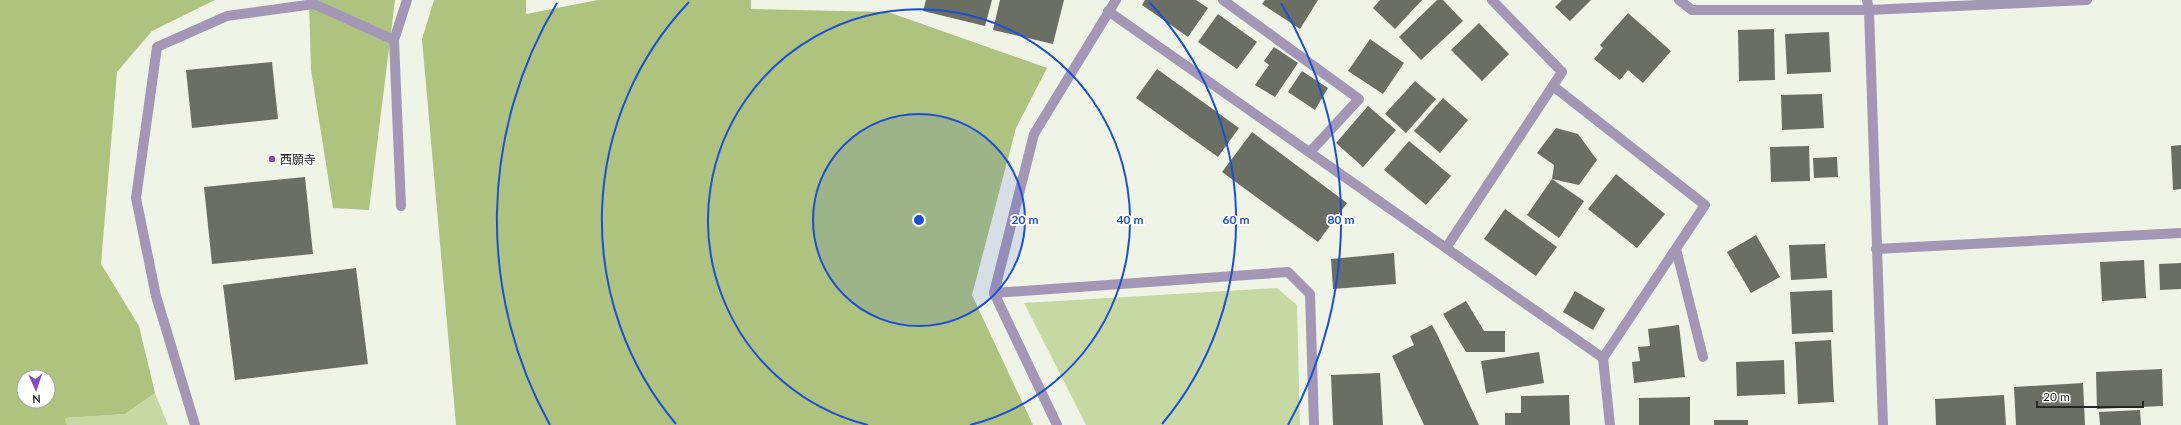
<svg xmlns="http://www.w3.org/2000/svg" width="2181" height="425" font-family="Lato,'Noto Sans JP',sans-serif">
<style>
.green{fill:#c7d9a3}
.forest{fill:#aec37d;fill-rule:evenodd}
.building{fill:#6a6e63}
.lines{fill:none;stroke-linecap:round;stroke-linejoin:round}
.minor{stroke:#a298b5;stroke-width:10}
.ring{fill:none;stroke:#1d4ed8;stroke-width:2}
.poi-dot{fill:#824cc4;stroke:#fff;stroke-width:1.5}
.labels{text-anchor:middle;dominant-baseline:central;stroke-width:4;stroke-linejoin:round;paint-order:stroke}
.poi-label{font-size:12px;fill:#252722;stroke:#fff;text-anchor:start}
.centre{fill:#1d4ed8;stroke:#fff;stroke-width:2}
.ring-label{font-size:12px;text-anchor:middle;font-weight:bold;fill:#1d4ed8;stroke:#fff;stroke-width:4;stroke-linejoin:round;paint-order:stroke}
</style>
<rect width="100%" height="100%" fill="#eff4e7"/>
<g class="green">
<path d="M 1277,288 L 1297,305 L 1300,425 L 1086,425 L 1024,303 Z"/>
<path d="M 155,393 L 168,425 L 67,425 L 65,418 L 125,414 Z"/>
</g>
<g class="forest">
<path d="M 0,0 L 215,0 L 152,31 L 117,72 L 101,264 L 139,326 L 155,393 L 125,414 L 65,418 L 67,425 L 0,425 ZM 24,377 L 48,377 L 48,401 L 24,401 Z"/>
<path d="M 309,0 L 395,0 L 369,210 L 333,208 L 311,70 Z"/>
<path d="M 434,0 L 526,0 L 526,14 L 598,0 L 751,0 L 751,9 L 888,12 L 1047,68 L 1016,128 L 972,295 L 1033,425 L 456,425 L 422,39 Z"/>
</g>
<g class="building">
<path d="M 926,0 L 992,0 L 985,26 L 923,11 Z"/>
<path d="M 1000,0 L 1064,0 L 1053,44 L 993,30 Z"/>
<path d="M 1145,0 L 1196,0 L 1208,8 L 1188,37 L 1142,5 Z"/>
<path d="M 1265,0 L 1318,0 L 1300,29 L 1262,4 Z"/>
<path d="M 1380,0 L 1422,0 L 1395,29 L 1373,8 Z"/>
<path d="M 1437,0 L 1443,0 L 1463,21 L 1421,60 L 1399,37 Z"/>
<path d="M 1562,0 L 1591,0 L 1570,21 L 1555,7 Z"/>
<path d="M 1628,13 L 1671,51 L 1643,83 L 1628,70 L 1620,80 L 1594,59 L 1603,48 L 1600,45 Z"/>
<path d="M 1218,14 L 1257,42 L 1237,69 L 1198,42 Z"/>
<path d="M 1479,23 L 1509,54 L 1482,81 L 1451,50 Z"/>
<path d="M 1774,29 L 1775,80 L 1739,81 L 1738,30 Z"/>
<path d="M 1829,32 L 1831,72 L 1787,74 L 1785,34 Z"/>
<path d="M 1370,39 L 1404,63 L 1383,94 L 1348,71 Z"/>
<path d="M 1274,47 L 1298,63 L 1275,97 L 1255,85 L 1269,65 L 1264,61 Z"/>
<path d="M 272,62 L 278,119 L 192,128 L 186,70 Z"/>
<path d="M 1157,69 L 1239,128 L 1218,157 L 1136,98 Z"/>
<path d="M 1302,71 L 1328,88 L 1315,110 L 1288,92 Z"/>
<path d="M 1415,81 L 1436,99 L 1406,133 L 1385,114 Z"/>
<path d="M 1822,94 L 1824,128 L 1782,130 L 1781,95 Z"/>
<path d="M 1443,98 L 1468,120 L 1440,153 L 1414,131 Z"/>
<path d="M 1368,106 L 1396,130 L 1363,167 L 1336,143 Z"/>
<path d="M 1556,128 L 1578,134 L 1597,160 L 1579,185 L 1552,179 L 1554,165 L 1537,153 Z"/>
<path d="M 1252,132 L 1347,203 L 1318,242 L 1222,172 Z"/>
<path d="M 1409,141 L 1451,176 L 1426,205 L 1384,170 Z"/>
<path d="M 2181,145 L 2181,189 L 2173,190 L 2171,146 Z"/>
<path d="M 1809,146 L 1810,181 L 1771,182 L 1770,147 Z"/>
<path d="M 1837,157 L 1838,177 L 1814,178 L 1813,158 Z"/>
<path d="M 1616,174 L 1665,214 L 1637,248 L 1588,209 Z"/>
<path d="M 305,177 L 313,254 L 212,264 L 204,187 Z"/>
<path d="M 1552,179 L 1584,201 L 1559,238 L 1527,215 Z"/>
<path d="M 1505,209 L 1557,247 L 1536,276 L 1484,239 Z"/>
<path d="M 1756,235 L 1780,277 L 1751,293 L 1727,252 Z"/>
<path d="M 1825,244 L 1827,278 L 1791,280 L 1789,245 Z"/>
<path d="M 1394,253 L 1396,284 L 1333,289 L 1331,259 Z"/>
<path d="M 2144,260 L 2146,298 L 2102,301 L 2100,262 Z"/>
<path d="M 2181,263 L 2181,289 L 2160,290 L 2159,264 Z"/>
<path d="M 356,268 L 368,364 L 235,380 L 223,285 Z"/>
<path d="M 1832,290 L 1833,332 L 1792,334 L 1790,292 Z"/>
<path d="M 1575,291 L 1605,309 L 1593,330 L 1563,312 Z"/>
<path d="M 1466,301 L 1484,331 L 1505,331 L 1505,352 L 1466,352 L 1443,314 Z"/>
<path d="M 1432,325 L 1437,334 L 1479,425 L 1424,425 L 1392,356 L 1414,345 L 1410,336 Z"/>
<path d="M 1679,325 L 1685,377 L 1634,383 L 1632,362 L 1640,361 L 1638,347 L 1650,346 L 1648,329 Z"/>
<path d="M 1831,340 L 1834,402 L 1798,404 L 1795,342 Z"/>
<path d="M 1539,352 L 1544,383 L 1486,393 L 1481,361 Z"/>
<path d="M 1784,360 L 1785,394 L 1737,396 L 1736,362 Z"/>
<path d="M 2162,369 L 2163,406 L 2097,409 L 2096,372 Z"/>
<path d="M 1380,373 L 1383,425 L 1333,425 L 1331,375 Z"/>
<path d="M 2083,383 L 2085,425 L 2016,425 L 2014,387 Z"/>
<path d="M 1569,395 L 1570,425 L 1505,425 L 1505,413 L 1521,413 L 1521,396 Z"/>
<path d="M 2004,395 L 2006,425 L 1936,425 L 1935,399 Z"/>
<path d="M 1690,397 L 1690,425 L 1639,425 L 1639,398 Z"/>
<path d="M 2140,410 L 2141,425 L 2100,425 L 2099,412 Z"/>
<rect x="1714" y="420" width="34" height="5"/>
</g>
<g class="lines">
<g class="minor">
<path d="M 1223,0 L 1359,99 L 1310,152"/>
<path d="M 1492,0 L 1562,72 L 1446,248 L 1603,358 L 1610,425"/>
<path d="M 1679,0 L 1692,10 L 1869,10 L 2087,0"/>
<path d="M 1867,0 L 1869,10 L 1883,425"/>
<path d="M 1108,11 L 1446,248"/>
<path d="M 1553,86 L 1705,205 L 1603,358"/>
<path d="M 401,206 L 394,40 L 407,0"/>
<path d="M 1676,249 L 1703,357"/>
<path d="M 1876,249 L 2181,233"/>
<path d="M 994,293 L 1288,272 L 1310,294 L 1314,425"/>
<path d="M 195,425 L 156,296 L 136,198 L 157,47 L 227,16 L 314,4 L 394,40"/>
<path d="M 1057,425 L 994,293 L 1034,134 L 1116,0"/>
</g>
</g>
<circle cx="919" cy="220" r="106" fill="#1d4ed8" fill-opacity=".12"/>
<g class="ring">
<circle cx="919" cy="220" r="106"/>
<path d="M868 425A211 211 0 1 1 970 425"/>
<path d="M676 424A317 317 0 0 1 689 2M1149 2A317 317 0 0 1 1162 424"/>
<path d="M550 425A422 422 0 0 1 557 3M1281 3A422 422 0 0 1 1288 425"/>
</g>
<circle class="poi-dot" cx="272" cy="159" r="4"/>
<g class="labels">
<g class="poi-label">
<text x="280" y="159">西願寺</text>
</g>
</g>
<circle cx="919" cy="220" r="6" class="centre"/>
<g class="ring-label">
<text x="1025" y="224">20 m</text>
<text x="1130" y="224">40 m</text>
<text x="1236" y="224">60 m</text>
<text x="1341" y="224">80 m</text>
</g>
<g transform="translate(36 389) rotate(177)"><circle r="19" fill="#ffffff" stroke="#a8a9a7"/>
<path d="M0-3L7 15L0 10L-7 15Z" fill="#824cc4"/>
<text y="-6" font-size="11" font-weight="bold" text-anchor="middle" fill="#252722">N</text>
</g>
<path d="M2037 401v6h106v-6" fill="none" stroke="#252722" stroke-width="2"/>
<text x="2043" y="401" font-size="12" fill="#252722" stroke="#ffffff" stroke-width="3" paint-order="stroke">20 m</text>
</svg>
